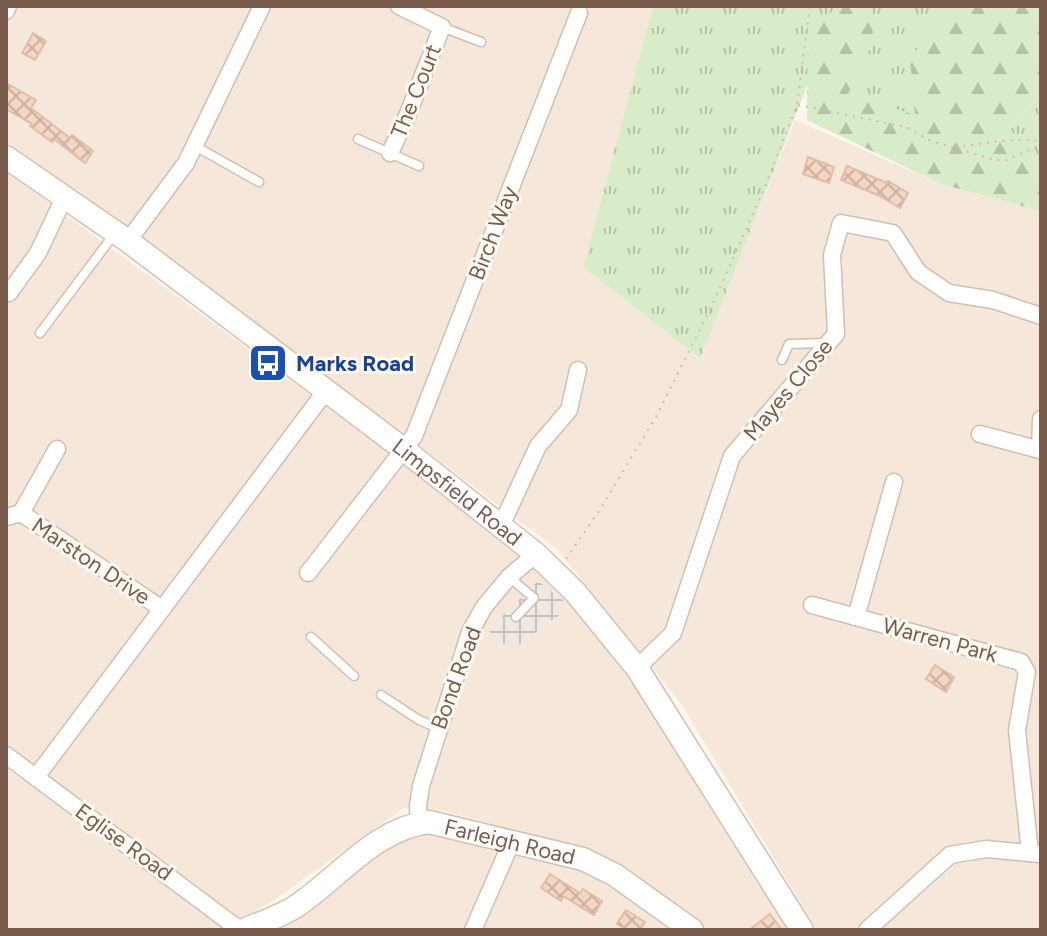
<svg xmlns="http://www.w3.org/2000/svg" width="1047" height="936" font-family="Figtree,sans-serif">
<style>
.residential{fill:#f5e8da}
.industrial{fill:url(#industrial-grid)}
.grass{fill:url(#grass-tufts)}
.forest{fill:url(#forest-firs)}
.building{fill:url(#building-cross-hatch);stroke:#e6bba3;stroke-width:2}
.lines{fill:none;stroke-linecap:round;stroke-linejoin:round}
.lane-casing{stroke:#d1beb0;stroke-width:11}
.street-casing{stroke:#d1beb0;stroke-width:19}
.secondary-casing{stroke:#d6c0b0;stroke-width:25}
.path{stroke:#d9b8a5;stroke-width:2;stroke-dasharray:2 6;stroke-linecap:butt}
.lane{stroke:#fff;stroke-width:8}
.street{stroke:#fff;stroke-width:16}
.secondary{stroke:#fff;stroke-width:22}
.labels{text-anchor:middle;dominant-baseline:central;stroke-width:6;stroke-linejoin:round;paint-order:stroke}
.street-label{font-size:22px;fill:#7a5c4d;stroke:#fffaf3}
.transit-label{font-size:22px;font-weight:bold;fill:#164399;stroke:#fffaf3;text-anchor:start}
</style>
<defs>
<pattern id="industrial-grid" width="8" height="8" patternUnits="userSpaceOnUse" patternTransform="scale(2)"><rect width="8" height="8" fill="#efe9e4"/><path d="M0 4h8M4 0v8" fill="none" stroke="#c7c0bb"/></pattern>
<pattern id="grass-tufts" width="24" height="20" patternUnits="userSpaceOnUse" patternTransform="scale(2)"><rect width="24" height="20" fill="#d8ecc9"/><path d="M3 7l-1-3M5 7V3M7 7l1-3M15 17l-1-3M17 17v-4M19 17l1-3" fill="none" stroke="#b4c2a5"/></pattern>
<pattern id="forest-firs" width="22" height="20" patternUnits="userSpaceOnUse" patternTransform="scale(2)"><rect width="22" height="20" fill="#d8ecc9"/><path d="M5 1l3.5 6h-7zM16 11l3.5 6h-7z" fill="#b4c2a5"/></pattern>
<pattern id="building-cross-hatch" width="8" height="8" patternUnits="userSpaceOnUse" patternTransform="scale(2)"><rect width="8" height="8" fill="#f3d5c3"/><path d="M0 0l8 8M0 8l8-8" fill="none" stroke="#cab0a1"/></pattern>
</defs>
<rect width="100%" height="100%" fill="#fdf6ec"/>
<g class="residential">
<path d="M 6,6 L 653,6 L 583,267 L 699,359 L 795,120 L 941,184 L 1041,211 L 1041,930 L 817,930 L 682,705 L 557,549 L 230,304 L 6,141 Z"/>
<path d="M 6,171 L 383,448 L 552,582 L 603,639 L 684,757 L 792,930 L 708,930 L 593,851 L 444,811 L 404,808 L 271,902 L 222,930 L 6,930 Z"/>
<path d="M 424,829 L 539,853 L 612,881 L 683,930 L 265,930 L 386,843 Z"/>
</g>
<path class="industrial" d="M 538,581 L 567,603 L 561,614 L 517,646 L 494,642 L 489,629 Z"/>
<g class="grass">
<path d="M 653,6 L 954,6 L 947,16 L 916,116 L 848,94 L 834,17 L 700,359 L 583,267 Z"/>
<path d="M 1041,95 L 1041,160 L 1033,157 L 1008,127 Z"/>
</g>
<path class="forest" d="M 846,6 L 872,6 L 873,42 L 848,94 L 915,115 L 910,58 L 947,16 L 953,6 L 1041,6 L 1041,95 L 1008,127 L 1033,157 L 1041,160 L 1041,211 L 941,184 L 807,120 L 808,22 Z"/>
<g class="building">
<path d="M 33,33 L 46,41 L 35,60 L 22,53 Z"/>
<path d="M 6,83 L 36,100 L 31,108 L 70,138 L 72,135 L 93,151 L 85,163 L 54,139 L 52,142 L 30,126 L 32,124 L 6,109 Z"/>
<path d="M 808,157 L 834,167 L 829,183 L 803,174 Z"/>
<path d="M 847,166 L 887,183 L 888,181 L 908,193 L 900,208 L 880,196 L 841,180 Z"/>
<path d="M 935,665 L 954,677 L 946,692 L 926,679 Z"/>
<path d="M 550,874 L 580,893 L 583,889 L 602,901 L 594,915 L 563,896 L 561,901 L 541,888 Z"/>
<path d="M 626,910 L 645,922 L 640,930 L 627,930 L 617,924 Z"/>
<path d="M 770,914 L 782,930 L 749,930 Z"/>
</g>
<g class="lines">
<defs>
<g id="lane">
<path d="M 442,27 L 481,42"/>
<path d="M 358,139 L 419,166"/>
<path d="M 195,146 L 259,182"/>
<path d="M 40,333 L 115,233"/>
<path d="M 782,360 L 789,344 L 827,343"/>
<path d="M 510,578 L 534,598 L 516,617"/>
<path d="M 311,637 L 354,676"/>
<path d="M 381,695 L 419,720 L 438,728"/>
</g>
<g id="street">
<path d="M 6,11 L 8,6"/>
<path d="M 390,153 L 408,114 L 442,27 L 399,6"/>
<path d="M 128,241 L 186,163 L 262,6"/>
<path d="M 9,293 L 38,253 L 64,198"/>
<path d="M 980,434 L 1040,450 L 1041,419"/>
<path d="M 21,513 L 57,449"/>
<path d="M 6,517 L 21,513 L 162,609"/>
<path d="M 501,526 L 538,446 L 569,410 L 578,370"/>
<path d="M 308,573 L 414,436 L 579,13"/>
<path d="M 812,605 L 1021,662 L 1027,672 L 1017,730 L 1030,853"/>
<path d="M 856,617 L 894,482"/>
<path d="M 637,668 L 673,633 L 732,456 L 836,334 L 832,255 L 841,223 L 893,233 L 918,272 L 949,293 L 993,300 L 1041,316"/>
<path d="M 6,755 L 240,930"/>
<path d="M 36,777 L 325,392"/>
<path d="M 419,824 L 418,806 L 421,786 L 470,632 L 484,607 L 509,577 L 536,554"/>
<path d="M 473,930 L 512,841"/>
<path d="M 867,930 L 950,855 L 986,849 L 1039,854"/>
</g>
<g id="secondary">
<path id="s1" d="M 6,157 L 128,241 L 402,448 L 536,554 L 575,592 L 637,668 L 802,930"/>
<path id="s2" d="M 244,930 C 262,922 279,917 295,907 C 339,878 374,829 429,822 L 583,859 L 615,875 L 692,930"/>
</g>
</defs>
<use href="#lane" class="lane-casing"/>
<use href="#street" class="street-casing"/>
<use href="#secondary" class="secondary-casing"/>
<g class="path">
<path d="M 798,105 L 906,127 L 931,141 L 995,160 L 1006,160 L 1041,145"/>
<path d="M 955,147 C 989,143 1007,138 1041,141"/>
<path d="M 566,559 L 601,508 L 657,415 L 714,301 L 764,189 L 797,105 L 810,6"/>
</g>
<use href="#lane" class="lane"/>
<use href="#street" class="street"/>
<use href="#secondary" class="secondary"/>
</g>
<defs>
<symbol id="bus-square" viewBox="-11 -11 22 22"><rect x="-9" y="-9" width="18" height="18" rx="4" fill="#1a4fb4" stroke="#fffaf3"/><path d="M-5-6H5V4H4V6H2V4H-2V6H-4V4H-5ZM-3.5-4V0h7V-4ZM-3.5 1.2v1.5H-2V1.2ZM2 1.2v1.5H3.5V1.2Z" fill="#fff"/></symbol>
</defs>
<g fill-rule="evenodd">
<use href="#bus-square" x="246" y="341" width="44" height="44"/>
</g>
<g class="labels">
<g class="street-label">
<text transform="translate(416 91) rotate(-68)">The Court</text>
<text transform="translate(493 233) rotate(-69)">Birch Way</text>
<text transform="translate(788 390) rotate(-50)">Mayes Close</text>
<text stroke="none"><textPath href="#s1" startOffset="562">Limpsfield Road</textPath></text>
<text transform="translate(91 561) rotate(34)">Marston Drive</text>
<text transform="translate(940 640) rotate(15)">Warren Park</text>
<text transform="translate(456 678) rotate(-70)">Bond Road</text>
<text transform="translate(124 842) rotate(36)">Eglise Road</text>
<text stroke="none"><textPath href="#s2" startOffset="300">Farleigh Road</textPath></text>
</g>
<g class="transit-label">
<text x="296" y="363">Marks Road</text>
</g>
</g>
<rect width="1047" height="936" fill="none" stroke="#7a5c4d" stroke-width="16"/>
</svg>
